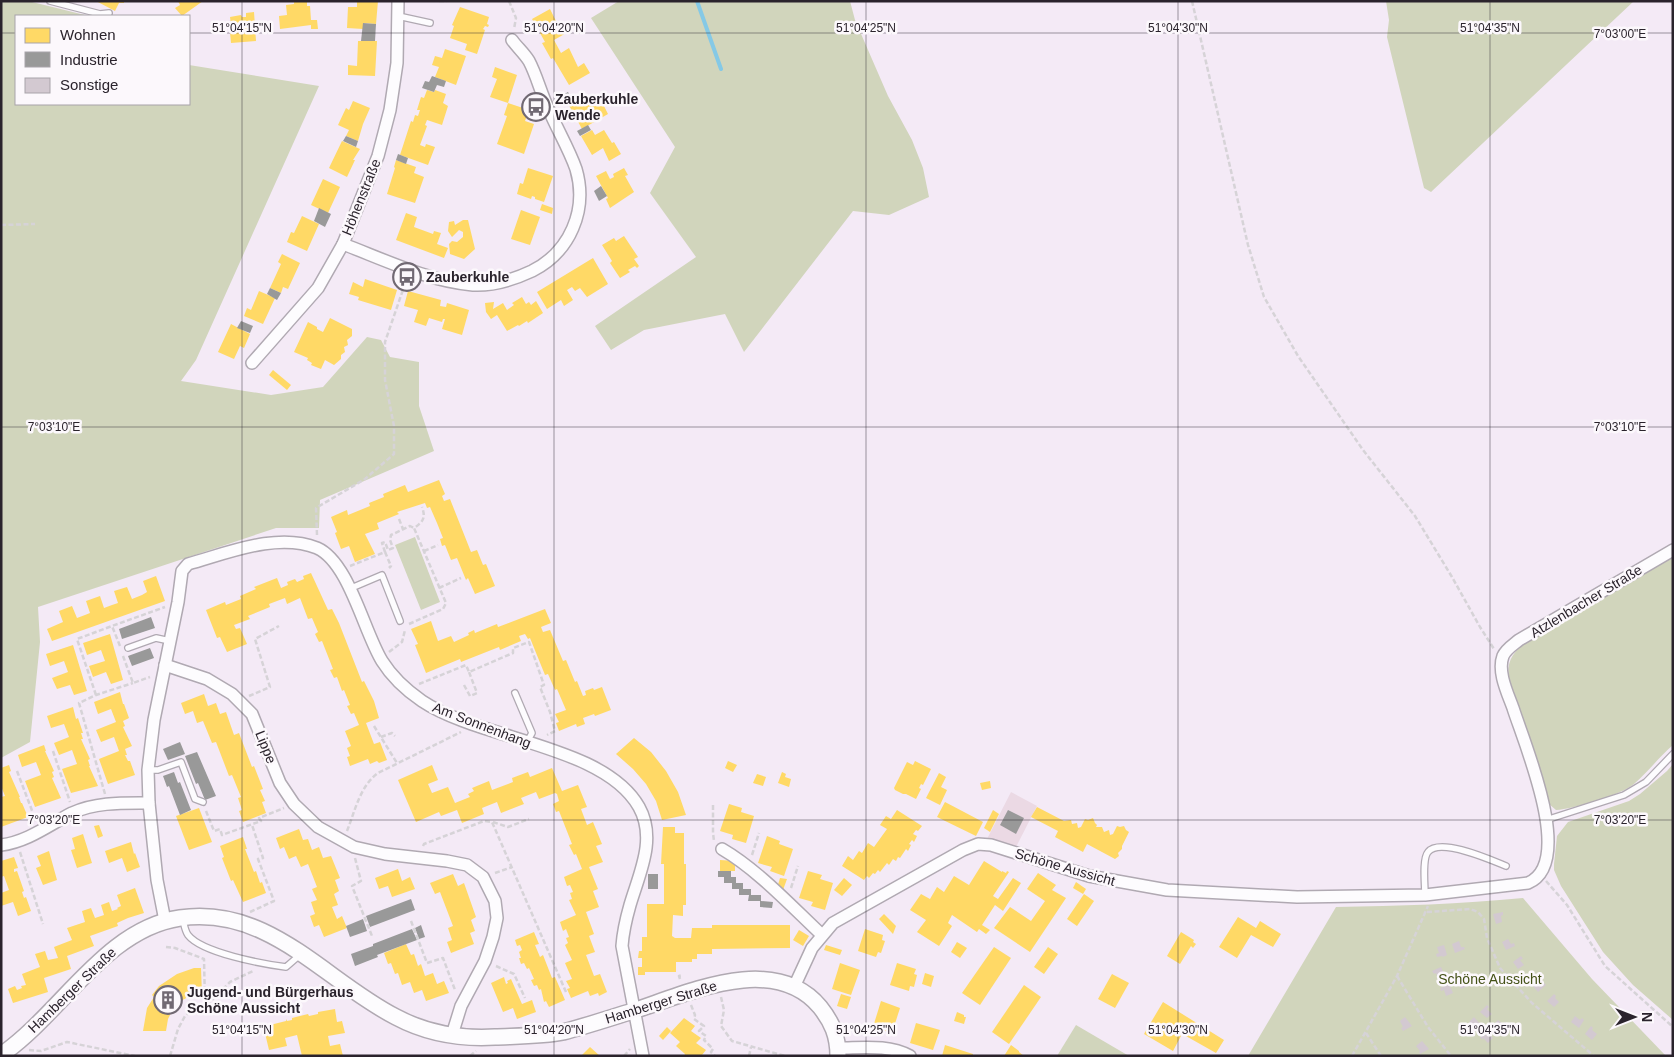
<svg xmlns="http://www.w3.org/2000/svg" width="1674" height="1057" font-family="Helvetica,sans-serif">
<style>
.industrial{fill:#ebd9e4}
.green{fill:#d1d5bc}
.homes{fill:#ffd966}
.industry{fill:#999}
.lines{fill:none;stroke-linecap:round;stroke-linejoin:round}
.stream{stroke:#85c9e6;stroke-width:4}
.building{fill:#d3c9d1}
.lane-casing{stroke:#b0a9b2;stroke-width:8}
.street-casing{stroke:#b0a9b2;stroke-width:14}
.secondary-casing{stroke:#b0a9b2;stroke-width:18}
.path{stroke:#d6d3d7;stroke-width:2.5;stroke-dasharray:5 2.5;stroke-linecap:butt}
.lane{stroke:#fdfcfe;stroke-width:5.5}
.street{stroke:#fdfcfe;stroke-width:11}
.secondary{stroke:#fdfcfe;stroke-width:15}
.ticks{fill:none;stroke:#2a232c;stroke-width:1;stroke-opacity:0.45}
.labels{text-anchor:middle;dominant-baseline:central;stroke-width:5;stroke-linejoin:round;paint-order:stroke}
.poi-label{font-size:14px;font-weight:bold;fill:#2a232c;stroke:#fcf8fc;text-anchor:start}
.street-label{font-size:14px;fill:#2a232c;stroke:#fcf8fc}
.park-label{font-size:14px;fill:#445117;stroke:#fcf8fc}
.ticks-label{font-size:12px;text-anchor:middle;fill:#2a232c;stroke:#fcf8fc;stroke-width:5;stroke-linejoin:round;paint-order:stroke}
</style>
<rect width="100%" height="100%" fill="#f4eaf6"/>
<path class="industrial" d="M 1011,792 L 1037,806 L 1015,849 L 987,839 Z"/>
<g class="green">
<path d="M 1,1 L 28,1 L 89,16 L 16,16 L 16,104 L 189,104 L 189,65 L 319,86 L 196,360 L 181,381 L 271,395 L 323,387 L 367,337 L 381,340 L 390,357 L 419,362 L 419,406 L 434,451 L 320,500 L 319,528 L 276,528 L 38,607 L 40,642 L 30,742 L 1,758 Z"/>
<path d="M 619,1 L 850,1 L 855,20 L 888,96 L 912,140 L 923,168 L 929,197 L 889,215 L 853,211 L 744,352 L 725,314 L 644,330 L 611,350 L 595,326 L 696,257 L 650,193 L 675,147 L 591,18 Z"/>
<path d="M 1386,1 L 1634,1 L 1431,192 L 1424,188 L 1387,37 L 1389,20 Z"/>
<path d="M 415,537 L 440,602 L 421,610 L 395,545 Z"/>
<path d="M 1673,556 L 1673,745 C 1659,757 1648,772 1634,784 C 1621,795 1573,809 1556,810 L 1549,804 L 1545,786 L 1509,683 C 1506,660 1512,654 1528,639 Z"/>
<path d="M 1673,764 L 1673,1020 L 1633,985 L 1603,952 L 1561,886 L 1554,870 L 1554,864 L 1557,836 L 1568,822 L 1629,801 L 1640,794 L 1667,771 Z"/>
<path d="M 1523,898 L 1592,979 L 1666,1056 L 1248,1056 L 1336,907 C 1399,906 1461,904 1523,898 Z"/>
<path d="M 1076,1025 L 1129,1056 L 1057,1056 Z"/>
</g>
<g class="homes">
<path d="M 96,1 L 124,1 L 124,3 L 119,3 L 115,11 Z"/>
<path d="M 178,1 L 203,1 L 182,16 L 175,8 L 180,5 Z"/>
<path d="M 294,1 L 307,1 L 307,6 L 310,6 L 311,20 L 317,20 L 318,29 L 311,29 L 311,25 L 280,29 L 279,16 L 287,15 L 286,5 L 294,4 Z"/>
<path d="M 357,1 L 378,1 L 376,24 L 363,23 L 363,29 L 347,28 L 348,7 L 357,7 Z"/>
<path d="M 460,7 L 489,17 L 487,24 L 489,25 L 488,27 L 485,26 L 483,29 L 485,30 L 477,54 L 465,50 L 467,44 L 450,38 L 454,26 L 452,25 Z"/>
<path d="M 550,9 L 557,23 L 561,21 L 568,32 L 554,40 L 561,53 L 569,48 L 578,67 L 584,63 L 590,73 L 569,85 L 553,58 L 551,59 L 542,43 L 545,42 L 540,33 L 541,32 L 539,27 L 537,28 L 532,19 Z"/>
<path d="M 254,12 L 256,41 L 231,43 L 230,32 L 232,32 L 230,17 L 241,15 L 242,17 L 246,17 L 246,13 Z"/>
<path d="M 358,41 L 377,41 L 375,76 L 348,75 L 348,65 L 357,66 Z"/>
<path d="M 445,49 L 466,56 L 456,85 L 435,77 L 439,67 L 432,65 L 435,56 L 442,58 Z"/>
<path d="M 495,67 L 517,75 L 508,103 L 490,97 L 497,79 L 492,77 Z"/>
<path d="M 427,90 L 434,92 L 435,90 L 446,94 L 443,103 L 448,106 L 442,125 L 427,120 L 425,125 L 427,126 L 420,145 L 425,147 L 426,144 L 435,147 L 428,165 L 400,155 L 411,121 L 413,122 L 415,115 L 418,116 L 420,110 L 417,110 L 421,97 L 424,98 Z"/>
<path d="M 582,92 L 590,106 L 601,100 L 608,114 L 582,129 L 566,100 Z"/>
<path d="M 353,101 L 370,108 L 363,124 L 358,141 L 346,136 L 349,130 L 338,125 L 346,108 L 349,110 Z"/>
<path d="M 508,103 L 529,110 L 525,121 L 534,124 L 524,154 L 497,144 L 507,116 L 504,115 Z"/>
<path d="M 592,130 L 595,135 L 604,130 L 612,143 L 614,142 L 621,154 L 609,161 L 603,148 L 592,155 L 581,136 Z"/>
<path d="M 342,141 L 360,149 L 353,160 L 355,160 L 347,177 L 329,168 Z"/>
<path d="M 396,160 L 416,167 L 414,173 L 424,177 L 415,203 L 387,194 L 395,168 L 394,167 Z"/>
<path d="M 528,168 L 553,176 L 544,202 L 535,199 L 535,197 L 532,196 L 531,199 L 517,194 L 520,183 L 523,184 Z"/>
<path d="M 624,168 L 628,175 L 625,176 L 634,192 L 610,208 L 606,199 L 608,198 L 596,176 L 606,171 L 610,179 L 614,177 L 613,174 Z"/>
<path d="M 323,179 L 340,187 L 328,213 L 311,205 Z"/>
<path d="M 542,204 L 553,208 L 552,214 L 540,210 Z"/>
<path d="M 521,210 L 540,217 L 530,245 L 511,239 Z"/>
<path d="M 406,213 L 417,217 L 414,227 L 433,234 L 434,231 L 441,233 L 437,244 L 448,248 L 444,258 L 396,240 Z"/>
<path d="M 302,216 L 319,224 L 307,251 L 287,242 L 291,232 L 294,233 Z"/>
<path d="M 463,220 L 468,220 L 475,249 L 464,259 L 450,254 L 449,244 L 452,241 L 457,242 L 463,237 L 463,232 L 459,230 L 452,237 L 448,231 L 449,222 L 454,221 L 455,225 Z"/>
<path d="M 624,236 L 638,257 L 634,259 L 639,266 L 637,268 L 635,266 L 628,270 L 630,272 L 620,278 L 610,263 L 612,261 L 602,245 L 614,238 L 616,241 Z"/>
<path d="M 282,254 L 300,263 L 288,289 L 283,287 L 281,293 L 270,288 L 281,264 L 278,262 Z"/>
<path d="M 593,258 L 608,284 L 587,297 L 580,288 L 575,291 L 572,287 L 567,290 L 573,300 L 564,306 L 561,300 L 547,309 L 537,292 Z"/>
<path d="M 365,279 L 397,290 L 391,310 L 358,300 L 359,297 L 349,294 L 353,282 L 363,287 Z"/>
<path d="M 259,291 L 275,298 L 263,324 L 244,316 L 247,308 L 251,310 Z"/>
<path d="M 408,291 L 441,300 L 440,306 L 446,307 L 447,303 L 469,310 L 462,335 L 442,329 L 445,319 L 443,319 L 442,322 L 429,318 L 426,326 L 414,322 L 418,310 L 404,306 Z"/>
<path d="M 522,297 L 526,304 L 529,302 L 531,305 L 536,301 L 543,313 L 528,323 L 527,321 L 519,326 L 518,325 L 507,331 L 497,315 L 491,319 L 486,312 L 485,303 L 494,302 L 493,309 L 503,303 L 507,310 L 514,305 L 512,303 Z"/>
<path d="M 330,318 L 352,329 L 352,336 L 347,340 L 348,345 L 344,347 L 345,352 L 341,355 L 341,359 L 334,365 L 325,360 L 321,369 L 311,365 L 312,363 L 307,360 L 308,358 L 294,352 L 308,322 L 317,327 L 317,329 L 323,332 Z"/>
<path d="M 231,324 L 250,334 L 244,348 L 240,346 L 234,359 L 218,352 Z"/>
<path d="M 273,370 L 291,385 L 287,390 L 269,375 Z"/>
<path d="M 439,480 L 445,494 L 442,496 L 444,501 L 450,499 L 471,552 L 477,550 L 483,565 L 486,564 L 495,586 L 475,594 L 468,578 L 466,580 L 457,558 L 451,560 L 445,545 L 442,546 L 440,539 L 443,538 L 437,523 L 430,507 L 427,508 L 425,503 L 397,512 L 399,514 L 377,523 L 379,529 L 365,534 L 375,554 L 355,562 L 349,546 L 341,549 L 335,533 L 337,532 L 331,517 L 347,510 L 348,515 L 370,506 L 369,503 L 384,497 L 383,494 L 405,485 L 408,492 Z"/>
<path d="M 311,573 L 328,610 L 332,609 L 339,623 L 362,682 L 364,681 L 374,701 L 379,718 L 366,723 L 374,744 L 380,742 L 387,760 L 379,763 L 377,761 L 370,764 L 368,759 L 350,766 L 347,757 L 350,756 L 347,748 L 351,746 L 345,731 L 359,725 L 354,713 L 351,714 L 347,706 L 350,705 L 344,690 L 342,691 L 337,677 L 334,678 L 330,670 L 333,669 L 322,641 L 319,642 L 315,634 L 318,632 L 312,618 L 308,619 L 300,598 L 287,604 L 285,598 L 269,604 L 270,607 L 248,616 L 250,619 L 234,625 L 236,629 L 240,628 L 247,644 L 227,652 L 220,637 L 217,638 L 206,610 L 225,602 L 226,605 L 241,599 L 240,596 L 256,589 L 254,587 L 277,578 L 281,588 L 288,585 L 287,582 L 295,579 L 297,582 L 304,579 L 303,576 Z"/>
<path d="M 156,576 L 165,601 L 52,641 L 47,629 L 63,622 L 59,611 L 72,606 L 77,618 L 85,615 L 90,613 L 86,601 L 100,596 L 104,608 L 112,605 L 118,603 L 114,591 L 127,587 L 132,599 L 142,595 L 147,592 L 143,581 Z"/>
<path d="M 545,609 L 551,623 L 541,627 L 543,632 L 550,630 L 563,661 L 566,660 L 575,682 L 577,681 L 583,696 L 586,695 L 585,691 L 593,688 L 594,690 L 602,687 L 611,710 L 595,716 L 594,714 L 583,718 L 585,724 L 577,727 L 576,724 L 559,731 L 556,723 L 559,722 L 555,714 L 566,710 L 557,689 L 555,690 L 548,674 L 545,675 L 530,638 L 528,639 L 525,634 L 519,636 L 521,641 L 500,650 L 499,647 L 461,662 L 460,659 L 426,673 L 415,645 L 418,644 L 411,629 L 431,621 L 438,641 L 451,636 L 454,642 L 469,635 L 468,633 L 474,630 L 475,633 L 497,624 L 498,627 Z"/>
<path d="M 110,634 L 123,680 L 111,684 L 106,672 L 93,677 L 89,666 L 105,661 L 101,650 L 87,655 L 83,643 Z"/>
<path d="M 73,645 L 87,691 L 74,695 L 70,685 L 57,689 L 52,678 L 68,672 L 64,661 L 50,666 L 46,654 Z"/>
<path d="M 120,692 L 123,704 L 124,704 L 129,718 L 123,721 L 125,726 L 123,727 L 132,746 L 125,749 L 127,755 L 125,755 L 128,761 L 130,761 L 135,775 L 108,784 L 99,759 L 119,751 L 114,737 L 101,742 L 96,730 L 116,722 L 111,709 L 98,714 L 94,702 Z"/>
<path d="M 204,694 L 208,706 L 216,703 L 220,714 L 226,712 L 234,735 L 239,733 L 252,767 L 254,766 L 263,789 L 260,790 L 265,801 L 262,802 L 266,813 L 243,822 L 239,811 L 242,810 L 238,798 L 241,797 L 232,775 L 229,776 L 216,742 L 212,743 L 203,721 L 197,723 L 193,711 L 185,714 L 181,703 Z"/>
<path d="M 73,707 L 76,719 L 78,718 L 83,733 L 81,733 L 83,739 L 81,739 L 90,759 L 88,760 L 90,766 L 89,766 L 98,786 L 71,793 L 62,769 L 77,764 L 72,750 L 59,755 L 54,743 L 69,737 L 64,724 L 51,728 L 47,716 Z"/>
<path d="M 634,738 L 651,752 L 666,771 L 678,792 L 686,815 L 662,820 L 656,801 L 646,784 L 633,769 L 616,754 Z"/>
<path d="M 44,745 L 46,751 L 45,751 L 54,771 L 52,772 L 54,777 L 52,778 L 61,798 L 35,807 L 25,781 L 41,775 L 36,762 L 22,767 L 18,755 Z"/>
<path d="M 728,761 L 737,765 L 733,772 L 725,768 Z"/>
<path d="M 915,761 L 931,769 L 923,785 L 921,784 L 919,788 L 921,789 L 916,799 L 906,794 L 903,794 L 895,790 L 894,788 L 907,762 L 913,765 Z"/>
<path d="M 9,765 L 11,771 L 9,772 L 20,797 L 19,797 L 21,803 L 22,803 L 28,817 L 1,827 L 1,797 L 5,796 L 1,786 L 1,768 Z"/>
<path d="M 432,765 L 438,780 L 428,784 L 432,793 L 448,787 L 455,803 L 470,797 L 468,794 L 474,791 L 472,788 L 489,781 L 492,790 L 513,782 L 512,778 L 528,772 L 530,777 L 552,768 L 562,791 L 578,785 L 587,807 L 581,809 L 587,825 L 593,822 L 602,844 L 596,846 L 603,862 L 589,867 L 598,889 L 593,891 L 599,907 L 586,912 L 594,934 L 589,936 L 595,952 L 586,955 L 594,976 L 600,974 L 607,992 L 599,996 L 598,993 L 590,996 L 588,991 L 571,998 L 567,989 L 570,988 L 566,981 L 572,979 L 565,963 L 572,960 L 565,945 L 568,943 L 566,938 L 569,937 L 566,929 L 563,931 L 560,922 L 576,915 L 569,900 L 572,899 L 570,893 L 573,892 L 570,885 L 567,886 L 564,877 L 582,869 L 576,854 L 574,855 L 569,845 L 572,844 L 559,811 L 556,812 L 553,804 L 559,801 L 557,794 L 555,793 L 539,799 L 536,792 L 521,798 L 524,804 L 501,813 L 497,802 L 482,808 L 484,814 L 462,823 L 457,810 L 441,816 L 439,812 L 416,822 L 398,780 Z"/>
<path d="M 782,772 L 786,774 L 785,777 L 791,779 L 789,787 L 778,783 Z"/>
<path d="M 939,773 L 946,777 L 941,787 L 947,790 L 940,805 L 926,798 Z"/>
<path d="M 757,774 L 766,777 L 763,786 L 753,783 Z"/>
<path d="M 990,781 L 991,788 L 982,790 L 980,783 Z"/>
<path d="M 945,802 L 983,822 L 976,836 L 937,817 Z"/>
<path d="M 729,804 L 742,808 L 741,812 L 754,816 L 746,843 L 732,839 L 733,835 L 720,831 Z"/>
<path d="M 1037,807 L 1064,821 L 1071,820 L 1072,824 L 1077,823 L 1078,828 L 1081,827 L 1085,819 L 1088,820 L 1093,818 L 1095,823 L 1097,825 L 1096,827 L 1102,827 L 1104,832 L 1109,830 L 1110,835 L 1113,834 L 1117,826 L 1120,827 L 1124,826 L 1126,830 L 1129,832 L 1122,846 L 1122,849 L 1118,853 L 1119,856 L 1115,859 L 1087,844 L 1083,852 L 1055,837 L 1058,831 L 1031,817 Z"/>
<path d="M 199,808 L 212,842 L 189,850 L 176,816 Z"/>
<path d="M 897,810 L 922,826 L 918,831 L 916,830 L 913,834 L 917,836 L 914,842 L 912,840 L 909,844 L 911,845 L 908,851 L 906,849 L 900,858 L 898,857 L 896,861 L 893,859 L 889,865 L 887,863 L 880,872 L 878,870 L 875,874 L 873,873 L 869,878 L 867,876 L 864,880 L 842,866 L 848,856 L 853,860 L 859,851 L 862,853 L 868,843 L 874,847 L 887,829 L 880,825 L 886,816 L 891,819 Z"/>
<path d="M 993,810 L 999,814 L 990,832 L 984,828 Z"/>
<path d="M 99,825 L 103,836 L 98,838 L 94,826 Z"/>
<path d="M 663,827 L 675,827 L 675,833 L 684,833 L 684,864 L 686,864 L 686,905 L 683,905 L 683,916 L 673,915 L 672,936 L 675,938 L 691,938 L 692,928 L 712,928 L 712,925 L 790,925 L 790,948 L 712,949 L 712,954 L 697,954 L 697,959 L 692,959 L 692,962 L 676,962 L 676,972 L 645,972 L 645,975 L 638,975 L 638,967 L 642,967 L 642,958 L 638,958 L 639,951 L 642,951 L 642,937 L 647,937 L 647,904 L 664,904 L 664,864 L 661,864 Z"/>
<path d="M 299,829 L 303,840 L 308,839 L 312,850 L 319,847 L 323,858 L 331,856 L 340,878 L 335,880 L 339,891 L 334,894 L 338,905 L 332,907 L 337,919 L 342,916 L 347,928 L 324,937 L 319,925 L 314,927 L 310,916 L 315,914 L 311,902 L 317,900 L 312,889 L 317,887 L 308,864 L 301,867 L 296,856 L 289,859 L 284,847 L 280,849 L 276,838 Z"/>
<path d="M 83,834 L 92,863 L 77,868 L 71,850 L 75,849 L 72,838 Z"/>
<path d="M 767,836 L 780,841 L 779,844 L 793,849 L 784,876 L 770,871 L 772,867 L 758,863 Z"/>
<path d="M 243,837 L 247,849 L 245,849 L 254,872 L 256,871 L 260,883 L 262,882 L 266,893 L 243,902 L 233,880 L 231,881 L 222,858 L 224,857 L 220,846 Z"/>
<path d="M 131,842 L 134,854 L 135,853 L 140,867 L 127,872 L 122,858 L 109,863 L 105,851 Z"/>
<path d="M 49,851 L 57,880 L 43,885 L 36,868 L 41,866 L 37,856 Z"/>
<path d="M 14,857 L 18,868 L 14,869 L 14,872 L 17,871 L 24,891 L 22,892 L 24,898 L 26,897 L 31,911 L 18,916 L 13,902 L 1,906 L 1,893 L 9,890 L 4,876 L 1,877 L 1,861 Z"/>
<path d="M 720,860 L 735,861 L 735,871 L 720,871 Z"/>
<path d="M 984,861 L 1002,872 L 1002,871 L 1006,873 L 1007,871 L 1009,872 L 993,896 L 998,899 L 1013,878 L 1021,883 L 1003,911 L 995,905 L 982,925 L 990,930 L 986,934 L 979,929 L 977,932 L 952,915 L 948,923 L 952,926 L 939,946 L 917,932 L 926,920 L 910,910 L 921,894 L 930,899 L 937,887 L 944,892 L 954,876 L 969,885 Z"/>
<path d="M 398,869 L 402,881 L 410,877 L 415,889 L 392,897 L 388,886 L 379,889 L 375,878 Z"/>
<path d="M 808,871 L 822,875 L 820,879 L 833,883 L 825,910 L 811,906 L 813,902 L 799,898 Z"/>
<path d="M 1038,873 L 1056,885 L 1052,890 L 1066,898 L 1030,952 L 994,928 L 1010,907 L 1031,921 L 1045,901 L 1027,889 Z"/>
<path d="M 453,874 L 458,886 L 464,883 L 476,917 L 471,920 L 475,931 L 470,933 L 474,944 L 451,953 L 447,942 L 452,940 L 448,928 L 453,926 L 440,892 L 435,894 L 430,883 Z"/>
<path d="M 780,878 L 787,879 L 783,890 L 777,888 Z"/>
<path d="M 844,878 L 852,885 L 842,896 L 834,890 Z"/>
<path d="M 1076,882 L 1086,889 L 1083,894 L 1073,888 Z"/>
<path d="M 135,888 L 144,913 L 128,918 L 117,923 L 118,926 L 90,936 L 94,946 L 67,956 L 71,969 L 44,978 L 48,992 L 13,1003 L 8,989 L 15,986 L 17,990 L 22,988 L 21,986 L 26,985 L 22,974 L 40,967 L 35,954 L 45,951 L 48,960 L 58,958 L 54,947 L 72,940 L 67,928 L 85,922 L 82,911 L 91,908 L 95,918 L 104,915 L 101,905 L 109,902 L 112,911 L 118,909 L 117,908 L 121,906 L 117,895 Z"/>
<path d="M 1084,894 L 1094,901 L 1077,926 L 1067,919 Z"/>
<path d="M 884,914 L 896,926 L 893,934 L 879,919 Z"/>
<path d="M 1238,917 L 1256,928 L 1260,921 L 1281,934 L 1273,947 L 1251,935 L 1237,958 L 1219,947 Z"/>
<path d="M 865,929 L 883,935 L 882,940 L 885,941 L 881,953 L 878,952 L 876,957 L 858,951 Z"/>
<path d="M 799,930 L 809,936 L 803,946 L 793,940 Z"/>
<path d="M 534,932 L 539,944 L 535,945 L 540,957 L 543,955 L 552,978 L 555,977 L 565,1000 L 549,1007 L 546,1001 L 544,1002 L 541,989 L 539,990 L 537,985 L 534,986 L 531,980 L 534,979 L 529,968 L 527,969 L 524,963 L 521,964 L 519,958 L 521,958 L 519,952 L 522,950 L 520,945 L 517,946 L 515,940 Z"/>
<path d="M 1181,932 L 1194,940 L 1193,942 L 1196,944 L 1193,948 L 1191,946 L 1180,964 L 1167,956 Z"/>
<path d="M 957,942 L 967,948 L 960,958 L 951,952 Z"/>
<path d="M 406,944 L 411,955 L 414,954 L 418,966 L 421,964 L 425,976 L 433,973 L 437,984 L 444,981 L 449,993 L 426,1001 L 422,990 L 414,993 L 410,982 L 402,985 L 398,973 L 395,974 L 391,963 L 388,964 L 384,953 Z"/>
<path d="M 826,945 L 842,950 L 840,955 L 824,950 Z"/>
<path d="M 994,947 L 1011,958 L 980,1005 L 962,993 Z"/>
<path d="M 1048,947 L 1058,954 L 1044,974 L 1034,967 Z"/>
<path d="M 840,963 L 860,970 L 851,995 L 832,989 Z"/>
<path d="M 897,963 L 916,969 L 914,974 L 917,975 L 914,987 L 910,986 L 909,991 L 890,985 Z"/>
<path d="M 194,968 L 201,968 L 202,995 L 188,997 L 179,1002 L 173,1009 L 168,1019 L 166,1031 L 143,1031 L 147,1008 L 154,997 L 152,995 L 159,986 L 177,974 Z"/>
<path d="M 925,973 L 934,976 L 931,987 L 922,984 Z"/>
<path d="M 1112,974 L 1129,983 L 1115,1008 L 1098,999 Z"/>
<path d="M 504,977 L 506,984 L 508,983 L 507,981 L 511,979 L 522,1004 L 532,1000 L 536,1012 L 517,1019 L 513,1008 L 503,1012 L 491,983 Z"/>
<path d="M 1024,985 L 1041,997 L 1009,1044 L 992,1032 Z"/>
<path d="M 841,994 L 851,997 L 847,1009 L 837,1006 Z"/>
<path d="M 881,1001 L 900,1008 L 892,1033 L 873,1027 Z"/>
<path d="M 1163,1002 L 1224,1040 L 1216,1053 L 1177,1031 L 1176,1033 L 1181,1036 L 1173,1051 L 1144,1034 Z"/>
<path d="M 335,1009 L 337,1022 L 342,1021 L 345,1033 L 328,1036 L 330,1046 L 340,1044 L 343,1056 L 302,1056 L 297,1035 L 285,1038 L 287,1046 L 269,1050 L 264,1029 L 270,1027 L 270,1025 L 286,1021 L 286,1019 L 287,1021 L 292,1020 L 292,1018 L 308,1014 L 309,1016 L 318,1014 L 318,1012 Z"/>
<path d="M 957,1012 L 964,1015 L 964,1017 L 966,1017 L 964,1024 L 954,1021 Z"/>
<path d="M 684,1018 L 695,1026 L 691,1031 L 701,1038 L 696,1043 L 706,1050 L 702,1055 L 703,1056 L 684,1056 L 685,1054 L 676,1046 L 680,1042 L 670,1033 Z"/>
<path d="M 916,1023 L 940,1030 L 933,1050 L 910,1043 Z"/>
<path d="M 667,1027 L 671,1031 L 663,1040 L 659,1036 Z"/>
<path d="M 945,1045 L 973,1054 L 973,1056 L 942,1056 Z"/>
<path d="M 1011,1045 L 1019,1051 L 1019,1052 L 1024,1056 L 1004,1056 Z"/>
<path d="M 590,1047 L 600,1056 L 581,1056 Z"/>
</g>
<g class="industry">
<path d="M 363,23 L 376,24 L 375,41 L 361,41 Z"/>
<path d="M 432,76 L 446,81 L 444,87 L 437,85 L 434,92 L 422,88 L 425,81 L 429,82 Z"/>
<path d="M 568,92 L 571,98 L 566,100 L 568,104 L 564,106 L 559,97 Z"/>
<path d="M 588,125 L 591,130 L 580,136 L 577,131 Z"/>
<path d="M 346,136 L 358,141 L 356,147 L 343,141 Z"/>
<path d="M 398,154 L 408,158 L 406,164 L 396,160 Z"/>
<path d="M 601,186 L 607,196 L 599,201 L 594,191 Z"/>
<path d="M 319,208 L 331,214 L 325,227 L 314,221 Z"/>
<path d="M 270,288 L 281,293 L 277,300 L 267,294 Z"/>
<path d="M 241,321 L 253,326 L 250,333 L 237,328 Z"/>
<path d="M 151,617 L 155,628 L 122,639 L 119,629 Z"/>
<path d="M 150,648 L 154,658 L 132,666 L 128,656 Z"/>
<path d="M 180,742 L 185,754 L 168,760 L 163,749 Z"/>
<path d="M 197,752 L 216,796 L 205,800 L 198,783 L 196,784 L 185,756 Z"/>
<path d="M 174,772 L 178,783 L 180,782 L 191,810 L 180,815 L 169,786 L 167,787 L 163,776 Z"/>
<path d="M 1008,810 L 1024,818 L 1016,834 L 1000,825 Z"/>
<path d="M 718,871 L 731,871 L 731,877 L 736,877 L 736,883 L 743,883 L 743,889 L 751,889 L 751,895 L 761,895 L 761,901 L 773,902 L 772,908 L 760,907 L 760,901 L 748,901 L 749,895 L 739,895 L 739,889 L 732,889 L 732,883 L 724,883 L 724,877 L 718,877 Z"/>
<rect x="648" y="874" width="10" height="15"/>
<path d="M 411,899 L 415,910 L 370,927 L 366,916 Z"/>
<path d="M 363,919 L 367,931 L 350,937 L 346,926 Z"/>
<path d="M 421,925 L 425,937 L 419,939 L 415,928 Z"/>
<path d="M 412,929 L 417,940 L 377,955 L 378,957 L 355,966 L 351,954 L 373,946 L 373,944 Z"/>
</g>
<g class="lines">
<path class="stream" d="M 697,1 L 721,69"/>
</g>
<g class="building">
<path d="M 1503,912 L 1503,915 L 1501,916 L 1502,922 L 1496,924 L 1493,914 Z"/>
<path d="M 1508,939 L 1511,944 L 1514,943 L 1515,946 L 1506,950 L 1502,942 Z"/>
<path d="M 1459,941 L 1461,947 L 1464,947 L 1465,949 L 1455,953 L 1452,944 Z"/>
<path d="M 1444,945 L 1447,955 L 1443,957 L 1442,956 L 1437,957 L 1436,954 L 1439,953 L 1437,947 Z"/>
<path d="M 1521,956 L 1523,959 L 1520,960 L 1524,965 L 1518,969 L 1513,962 Z"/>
<path d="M 1441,967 L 1445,976 L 1438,979 L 1436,973 L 1434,974 L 1432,971 Z"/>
<path d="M 1464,978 L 1467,984 L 1469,983 L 1470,985 L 1461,989 L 1457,981 Z"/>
<path d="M 1537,980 L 1542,985 L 1544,983 L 1546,985 L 1538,992 L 1532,985 Z"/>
<path d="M 1449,984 L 1453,993 L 1446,996 L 1444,990 L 1441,991 L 1440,988 Z"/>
<path d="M 1554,994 L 1556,996 L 1555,998 L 1559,1002 L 1554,1007 L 1547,1001 Z"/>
<path d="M 1487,1005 L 1489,1007 L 1487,1009 L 1492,1014 L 1487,1018 L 1480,1012 Z"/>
<path d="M 1575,1016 L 1580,1020 L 1582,1018 L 1584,1020 L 1579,1028 L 1571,1022 Z"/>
<path d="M 1405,1017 L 1412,1026 L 1403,1031 L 1401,1028 L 1403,1027 L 1400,1021 Z"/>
<path d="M 1474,1017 L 1480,1024 L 1474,1031 L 1471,1029 L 1473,1027 L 1469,1022 Z"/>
<path d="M 1498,1020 L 1503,1024 L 1505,1022 L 1507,1024 L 1500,1031 L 1493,1025 Z"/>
<path d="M 1591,1026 L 1593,1028 L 1592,1030 L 1597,1034 L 1592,1040 L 1585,1034 Z"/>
<path d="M 1487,1031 L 1493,1038 L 1488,1043 L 1483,1038 L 1482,1040 L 1480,1037 Z"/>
<path d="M 1422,1041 L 1429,1049 L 1420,1054 L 1419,1052 L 1420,1051 L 1416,1046 Z"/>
</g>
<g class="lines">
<defs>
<g id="lane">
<path d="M 50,1 L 100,14 L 109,13"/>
<path d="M 398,16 L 430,23"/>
<path d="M 349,589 L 382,575 L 400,621"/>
<path d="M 128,648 L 156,638 L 170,641"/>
<path d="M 515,693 L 532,733 L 527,742"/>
<path d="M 148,770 L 158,770 L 181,762 L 195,799 L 203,802"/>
<path d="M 1546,820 L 1624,795 L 1646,782 L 1673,754"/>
<path d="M 1425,895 C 1425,885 1422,859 1428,852 C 1440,837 1491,860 1506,866"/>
<path d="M 183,920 C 184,924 185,931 188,935 C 202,953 263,964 286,967 L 301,954"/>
</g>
<g id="street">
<path d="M 343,244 C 385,260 428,281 473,285 C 492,286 515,279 532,271 C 570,252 588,210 576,169 C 569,149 557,129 549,110 C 541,94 537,76 529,61 C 524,53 517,47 512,40"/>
<path d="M 252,363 L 318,288 L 343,244 L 378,156 L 390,110 L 397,63 L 398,1"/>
<path d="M 165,665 L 207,679 L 232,694 L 252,714 L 280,783 L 294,804 L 318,827 L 354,847 L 385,854 L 447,861 L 467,865 L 483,877 L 495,901 L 497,918 L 493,937 L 485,961 L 461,1006 L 452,1035"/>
<path d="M 1,845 C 27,842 49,825 72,813 C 96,802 122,803 149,803"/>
<path d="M 722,849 C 758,870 791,906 822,935"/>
<path d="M 165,921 L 157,880 L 149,803 L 148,770 L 154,720 L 178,602 L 182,571 L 188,564 C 228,553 277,532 317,548 C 349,562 364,632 382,661 C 392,677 406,690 422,701 C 480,740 604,745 639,807 C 657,839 639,874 630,905 C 626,919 623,932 622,946 L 643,1056"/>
<path d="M 794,987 L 812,948 L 833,923 L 963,850 L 978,844 L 991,845 L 1089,876 L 1167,890 L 1297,897 L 1425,895 L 1528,883 C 1576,863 1524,743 1513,708 C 1508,694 1497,672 1503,656 C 1506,649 1513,645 1519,640 L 1673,550"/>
<path d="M 838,1048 C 862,1048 888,1044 910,1056"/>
</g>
<path id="secondary" d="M 1,1055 C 61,1014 105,929 180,918 C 269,905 325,981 396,1017 C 426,1033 461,1039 495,1037 C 515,1036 544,1036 563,1032 C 586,1026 610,1018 633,1011 C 688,993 774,952 820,1007 C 832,1022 838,1036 838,1056"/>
</defs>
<use href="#lane" class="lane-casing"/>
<use href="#street" class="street-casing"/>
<use href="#secondary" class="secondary-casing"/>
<g class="path">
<path d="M 439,1 L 447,1"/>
<path d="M 509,1 L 516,18 L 514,29"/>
<path d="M 1192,1 L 1248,245 L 1264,297 L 1298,356 L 1363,450 L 1415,516 L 1452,577 L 1480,627 L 1494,649"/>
<path d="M 1,225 L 35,224"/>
<path d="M 399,519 L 403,529"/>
<path d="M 317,535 L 316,508 L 365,479 L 394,454 L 394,426 L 385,380 L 385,342 L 406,281"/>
<path d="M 424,551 L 438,545"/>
<path d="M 385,552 L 391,566 L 389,568"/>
<path d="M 350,566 L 385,552 L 382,543 L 385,542 L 388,550 L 393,548 L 390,540 L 391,535 L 410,526 L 414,528"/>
<path d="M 439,588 L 461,578"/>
<path d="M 409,624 L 443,609 L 446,603 L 414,528 C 423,522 426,518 422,507"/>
<path d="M 120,646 L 112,626 L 165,607"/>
<path d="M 389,652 L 402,642 L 405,630"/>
<path d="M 123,656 L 133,683 L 150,677"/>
<path d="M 419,684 L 466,665 L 469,672 L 513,653 L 513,648 L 529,642 L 544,685 L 540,687 L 550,712 L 555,731 L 547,735"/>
<path d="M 464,685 L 470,696 L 477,693 L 469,672"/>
<path d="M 96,695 L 77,639 L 112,626"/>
<path d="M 249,696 L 270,687 L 255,639 L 279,626"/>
<path d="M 374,726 L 397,763"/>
<path d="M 381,737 L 392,733 L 395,736"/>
<path d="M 53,751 L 70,802"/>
<path d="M 17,771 L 36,821"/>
<path d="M 105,794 L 79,703 L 96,695 L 133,683"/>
<path d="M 713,805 L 713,833 L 714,841"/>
<path d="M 206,811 L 214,831 L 220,829 L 222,835 L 261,821 L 259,818 L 284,808"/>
<path d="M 493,822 L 508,827 L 529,819"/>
<path d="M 347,831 C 355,811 360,786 378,773 L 461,732"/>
<path d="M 423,846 L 424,844 L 484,821 L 492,822 L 566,992"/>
<path d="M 20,852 L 43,924"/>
<path d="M 752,855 L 759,833"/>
<path d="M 355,858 L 361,881 L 352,886 L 372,936"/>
<path d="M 495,873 L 512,867"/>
<path d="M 1546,881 L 1567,905 L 1605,966 L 1673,1027"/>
<path d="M 791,888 L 798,866"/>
<path d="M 250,912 L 274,901 L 258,859 L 263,858 L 252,825"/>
<path d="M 1427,912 L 1470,909 L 1478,912 L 1484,919 L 1487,938 L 1500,968 L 1532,1003 L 1594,1056"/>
<path d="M 411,921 L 427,963 L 443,958 L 455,990"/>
<path d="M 166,947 L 175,948 L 204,959 L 205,1004"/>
<path d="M 496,966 L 514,974 L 525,998"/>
<path d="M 1397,976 L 1428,1027 L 1451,1056"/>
<path d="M 680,979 L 679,976 L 683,975"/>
<path d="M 721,997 L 724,1010 L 721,1026 L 732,1041 L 785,1056"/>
<path d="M 691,1005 L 695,1015 L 694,1019 L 704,1026 L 699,1031 L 706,1036 L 704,1040 L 713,1049 L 711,1052 L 715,1056"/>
<path d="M 1366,1033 L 1381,1056"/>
<path d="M 29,1050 L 41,1051 L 67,1042 L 135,1056"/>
<path d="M 170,1056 L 178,1029 L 185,1016 L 193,1009 L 211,1001 L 230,982 L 253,971"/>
<path d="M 470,1056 L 476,1051"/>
<path d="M 624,1056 L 630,1049"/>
<path d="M 749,1056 L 751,1047"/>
<path d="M 1352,1056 L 1397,976 L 1428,906"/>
</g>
<use href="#lane" class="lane"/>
<use href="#street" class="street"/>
<use href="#secondary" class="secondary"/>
</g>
<path class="ticks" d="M 242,1 L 242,1056M 554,1 L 554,1056M 866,1 L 866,1056M 1178,1 L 1178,1056M 1490,1 L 1490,1056M 1,33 L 16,33M 189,33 L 1673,33M 1,427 L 1673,427M 1,820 L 1673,820"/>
<defs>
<symbol id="bus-ring" viewBox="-11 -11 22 22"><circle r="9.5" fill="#fcf8fc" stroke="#716973" stroke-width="1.5"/><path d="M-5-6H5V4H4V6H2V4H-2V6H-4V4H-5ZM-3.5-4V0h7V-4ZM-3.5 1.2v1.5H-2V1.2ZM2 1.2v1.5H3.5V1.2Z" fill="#716973"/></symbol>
<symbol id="building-ring" viewBox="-11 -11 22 22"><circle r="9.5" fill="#fcf8fc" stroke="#716973" stroke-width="1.5"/><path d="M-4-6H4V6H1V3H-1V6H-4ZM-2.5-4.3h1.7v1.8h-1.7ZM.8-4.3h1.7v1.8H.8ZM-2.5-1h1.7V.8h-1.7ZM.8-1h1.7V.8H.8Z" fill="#716973"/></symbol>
</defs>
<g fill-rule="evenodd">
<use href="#bus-ring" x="520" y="91" width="32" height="32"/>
<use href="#bus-ring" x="391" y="261" width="32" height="32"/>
<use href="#building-ring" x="152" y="984" width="32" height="32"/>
</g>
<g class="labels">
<g class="poi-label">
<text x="555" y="99">Zauberkuhle<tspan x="555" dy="16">Wende</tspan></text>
<text x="426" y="277">Zauberkuhle</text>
<text x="187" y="992">Jugend- und Bürgerhaus<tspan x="187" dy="16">Schöne Aussicht</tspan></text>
</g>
<g class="street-label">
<text transform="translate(361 197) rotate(-68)">Höhenstraße</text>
<text transform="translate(1586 601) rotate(-31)">Atzlenbacher Straße</text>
<text transform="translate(482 725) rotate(21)">Am Sonnenhang</text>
<text transform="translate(266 747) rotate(68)">Lippe</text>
<text transform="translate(1065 867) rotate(16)">Schöne Aussicht</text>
<text transform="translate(72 990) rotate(-44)">Hamberger Straße</text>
<text transform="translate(661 1002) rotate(-17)">Hamberger Straße</text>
</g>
<g class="park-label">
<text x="1490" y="979">Schöne Aussicht</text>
</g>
</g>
<g class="ticks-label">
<text x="242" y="32">51°04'15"N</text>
<text x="554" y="32">51°04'20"N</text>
<text x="866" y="32">51°04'25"N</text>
<text x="1178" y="32">51°04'30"N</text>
<text x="1490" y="32">51°04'35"N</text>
<text x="1620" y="38">7°03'00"E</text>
<text x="1620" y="431">7°03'10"E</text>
<text x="54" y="431">7°03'10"E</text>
<text x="1620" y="824">7°03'20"E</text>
<text x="54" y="824">7°03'20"E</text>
<text x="242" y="1034">51°04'15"N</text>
<text x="554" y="1034">51°04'20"N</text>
<text x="866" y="1034">51°04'25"N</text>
<text x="1178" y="1034">51°04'30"N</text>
<text x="1490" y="1034">51°04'35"N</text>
</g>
<rect width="1674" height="1057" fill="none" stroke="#2a232c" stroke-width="5"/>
<rect x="15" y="15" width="175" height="90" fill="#fcf8fc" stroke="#a8a3a9"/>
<rect x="25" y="28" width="25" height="15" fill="#ffd966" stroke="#a8a3a9"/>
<text x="60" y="40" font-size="15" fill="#2a232c">Wohnen</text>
<rect x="25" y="52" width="25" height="15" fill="#999999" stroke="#a8a3a9"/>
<text x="60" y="65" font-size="15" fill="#2a232c">Industrie</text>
<rect x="25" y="78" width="25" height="15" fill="#d3c9d1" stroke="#a8a3a9"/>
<text x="60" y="90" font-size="15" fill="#2a232c">Sonstige</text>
<g transform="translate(1634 1017) rotate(90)" stroke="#fcf8fc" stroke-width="4" paint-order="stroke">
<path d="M0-4L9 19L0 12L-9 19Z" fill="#2a232c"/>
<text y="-8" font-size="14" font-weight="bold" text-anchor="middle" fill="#2a232c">N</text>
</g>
</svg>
